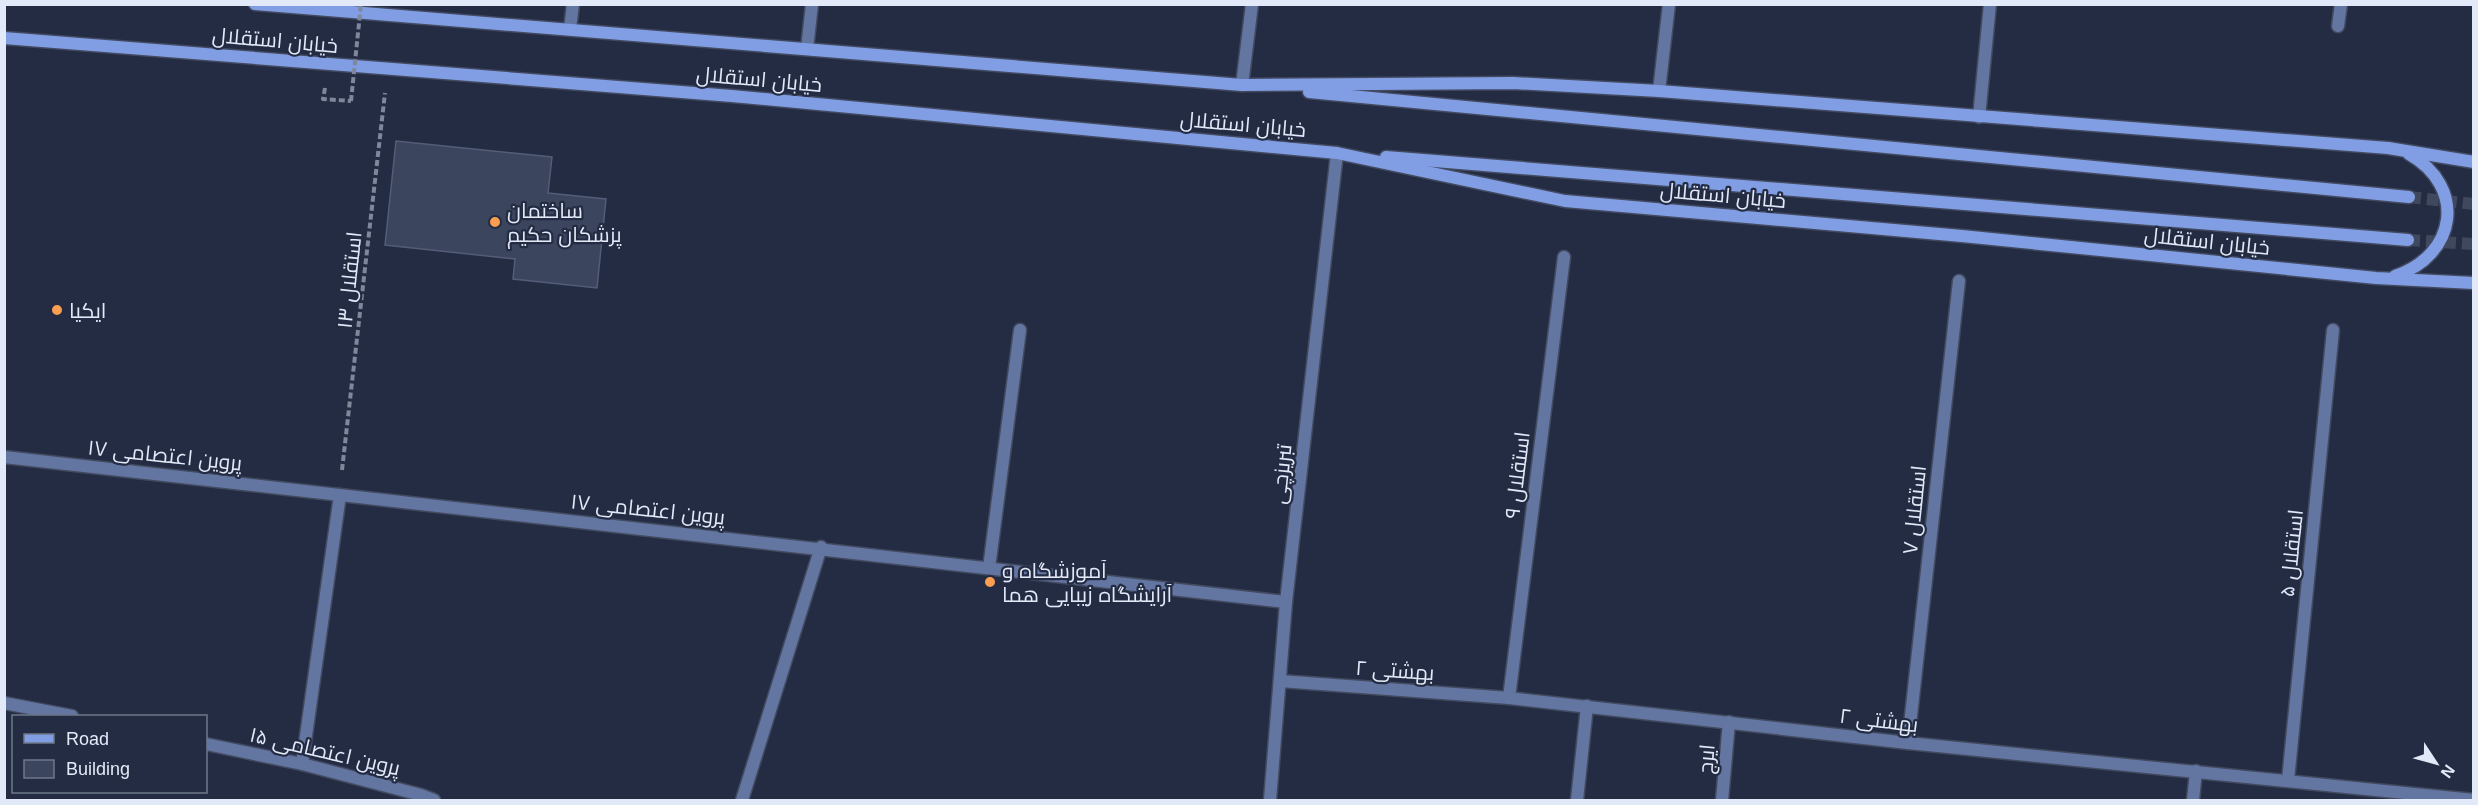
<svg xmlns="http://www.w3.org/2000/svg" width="2478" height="805" font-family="Arial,Cairo,sans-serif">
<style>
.building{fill:#3b455d;stroke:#535d77;stroke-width:1.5}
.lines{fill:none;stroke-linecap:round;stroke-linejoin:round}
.secondary-tunnel{stroke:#40485e;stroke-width:12;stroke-dasharray:12 6;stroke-linecap:butt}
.lane-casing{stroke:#424a60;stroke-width:15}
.street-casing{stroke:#424a60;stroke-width:15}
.secondary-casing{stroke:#424a60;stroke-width:15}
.path{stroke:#7f879a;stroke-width:4;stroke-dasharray:6 3;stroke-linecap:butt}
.lane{stroke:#6375a1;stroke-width:12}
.street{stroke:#6375a1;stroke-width:12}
.secondary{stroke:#819de4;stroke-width:12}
.path-bridge{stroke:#7f879a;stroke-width:4;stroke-dasharray:6 3;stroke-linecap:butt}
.poi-dot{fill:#fb9e52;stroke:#232c43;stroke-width:2}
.labels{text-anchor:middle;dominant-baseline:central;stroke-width:4.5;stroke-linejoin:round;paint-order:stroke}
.street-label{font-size:21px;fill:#e2e9f8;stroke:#232c43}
.poi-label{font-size:21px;fill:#e2e9f8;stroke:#232c43;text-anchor:start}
</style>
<rect width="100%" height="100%" fill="#232c43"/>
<path class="building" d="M 396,141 L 552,157 L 548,193 L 606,199 L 597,288 L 513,279 L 515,259 L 385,245 Z"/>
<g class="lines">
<g class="secondary-tunnel">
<path d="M 2409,197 L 2474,204"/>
<path d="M 2408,240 L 2474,244"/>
</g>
<defs>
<path id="lane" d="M 989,568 L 1020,330"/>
<g id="street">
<path d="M 2338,26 L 2341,4"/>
<path d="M 570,29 L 573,4"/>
<path d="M 807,49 L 812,4"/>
<path d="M 1242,85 L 1252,4"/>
<path d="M 1659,91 L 1669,4"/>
<path d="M 1979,117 L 1990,4"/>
<path d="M 4,457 L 1286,602"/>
<path d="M 1280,681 L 1509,698 L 1908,743 L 2474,800"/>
<path d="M 1509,698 L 1564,257"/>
<path d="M 4,703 L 72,716"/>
<path d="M 1908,743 L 1959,281"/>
<path d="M 206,744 L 302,764 L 421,795 L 434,800"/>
<path d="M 302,764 L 340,495"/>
<path d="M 2288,780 L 2333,330"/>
<path d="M 742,800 L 821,547"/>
<path d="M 1270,800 L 1286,602 L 1337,153"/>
<path d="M 1577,800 L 1587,706"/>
<path d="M 1722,800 L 1729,722"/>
<path d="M 2193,800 L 2196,771"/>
</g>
<g id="secondary">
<path d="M 255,4 L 1242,85 L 1513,83 L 1659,91 L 2388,148 L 2474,162"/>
<path d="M 4,38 L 732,96 L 1337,153 L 1565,201 L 1962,236 L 2376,278 L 2474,283"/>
<path d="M 1309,92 L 2409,197"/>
<path d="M 1386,157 L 2408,240"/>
<path d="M 2395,276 C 2457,255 2467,187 2409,154"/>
</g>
</defs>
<use href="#lane" class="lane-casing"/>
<use href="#street" class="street-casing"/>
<use href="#secondary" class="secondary-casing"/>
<g class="path">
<path d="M 325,88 L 323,99 L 351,101"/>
<path d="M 342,470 L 385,93"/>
</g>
<use href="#lane" class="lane"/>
<use href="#street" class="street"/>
<use href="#secondary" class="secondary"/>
<path class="path-bridge" d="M 351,101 L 361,4"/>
</g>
<g class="poi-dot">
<circle cx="495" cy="222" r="6"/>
<circle cx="57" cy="310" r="6"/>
<circle cx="990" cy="582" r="6"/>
</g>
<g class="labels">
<g class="street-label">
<text transform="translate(275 40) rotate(5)">خیابان استقلال</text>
<text transform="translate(759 79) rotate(5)">خیابان استقلال</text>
<text transform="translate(1243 124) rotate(5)">خیابان استقلال</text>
<text transform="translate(1723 195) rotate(5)">خیابان استقلال</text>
<text transform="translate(2207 241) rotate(6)">خیابان استقلال</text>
<text transform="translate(349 280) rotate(-84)">استقلال ۱۳</text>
<text transform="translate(165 455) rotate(6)">پروین اعتصامی ۱۷</text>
<text transform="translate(1281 474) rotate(-84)">تبریزچی</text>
<text transform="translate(1517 475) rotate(-83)">استقلال ۹</text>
<text transform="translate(648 509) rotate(6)">پروین اعتصامی ۱۷</text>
<text transform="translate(1914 510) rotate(-84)">استقلال ۷</text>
<text transform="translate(2291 553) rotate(-84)">استقلال ۵</text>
<text transform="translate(1395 670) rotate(4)">بهشتی ۲</text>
<text transform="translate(1879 720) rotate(7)">بهشتی ۲</text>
<text transform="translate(325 751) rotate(13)">پروین اعتصامی ۱۵</text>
<text transform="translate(1706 759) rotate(-85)">ایرج</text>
</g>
<g class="poi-label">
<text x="507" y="210">ساختمان<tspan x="507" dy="24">پزشکان حکیم</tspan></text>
<text x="69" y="310">ایکیا</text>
<text x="1002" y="570">آموزشگاه و<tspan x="1002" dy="24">آرایشگاه زیبایی هما</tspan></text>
</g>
</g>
<rect width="2478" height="805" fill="none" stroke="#e2e9f8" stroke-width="12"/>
<rect x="12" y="715" width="195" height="78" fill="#232c43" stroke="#6f788b" stroke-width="1.5"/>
<rect x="24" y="734" width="30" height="9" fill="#819de4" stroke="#6f788b" stroke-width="1.5"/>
<text x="66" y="745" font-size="18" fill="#e2e9f8">Road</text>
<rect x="24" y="760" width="30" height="18" fill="#3b455d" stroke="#6f788b" stroke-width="1.5"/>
<text x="66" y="775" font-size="18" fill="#e2e9f8">Building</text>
<g transform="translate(2436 763) rotate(126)" stroke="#232c43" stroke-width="4.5" paint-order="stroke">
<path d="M0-4.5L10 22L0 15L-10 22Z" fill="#e2e9f8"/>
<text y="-9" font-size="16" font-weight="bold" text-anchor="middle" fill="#e2e9f8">N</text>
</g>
</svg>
